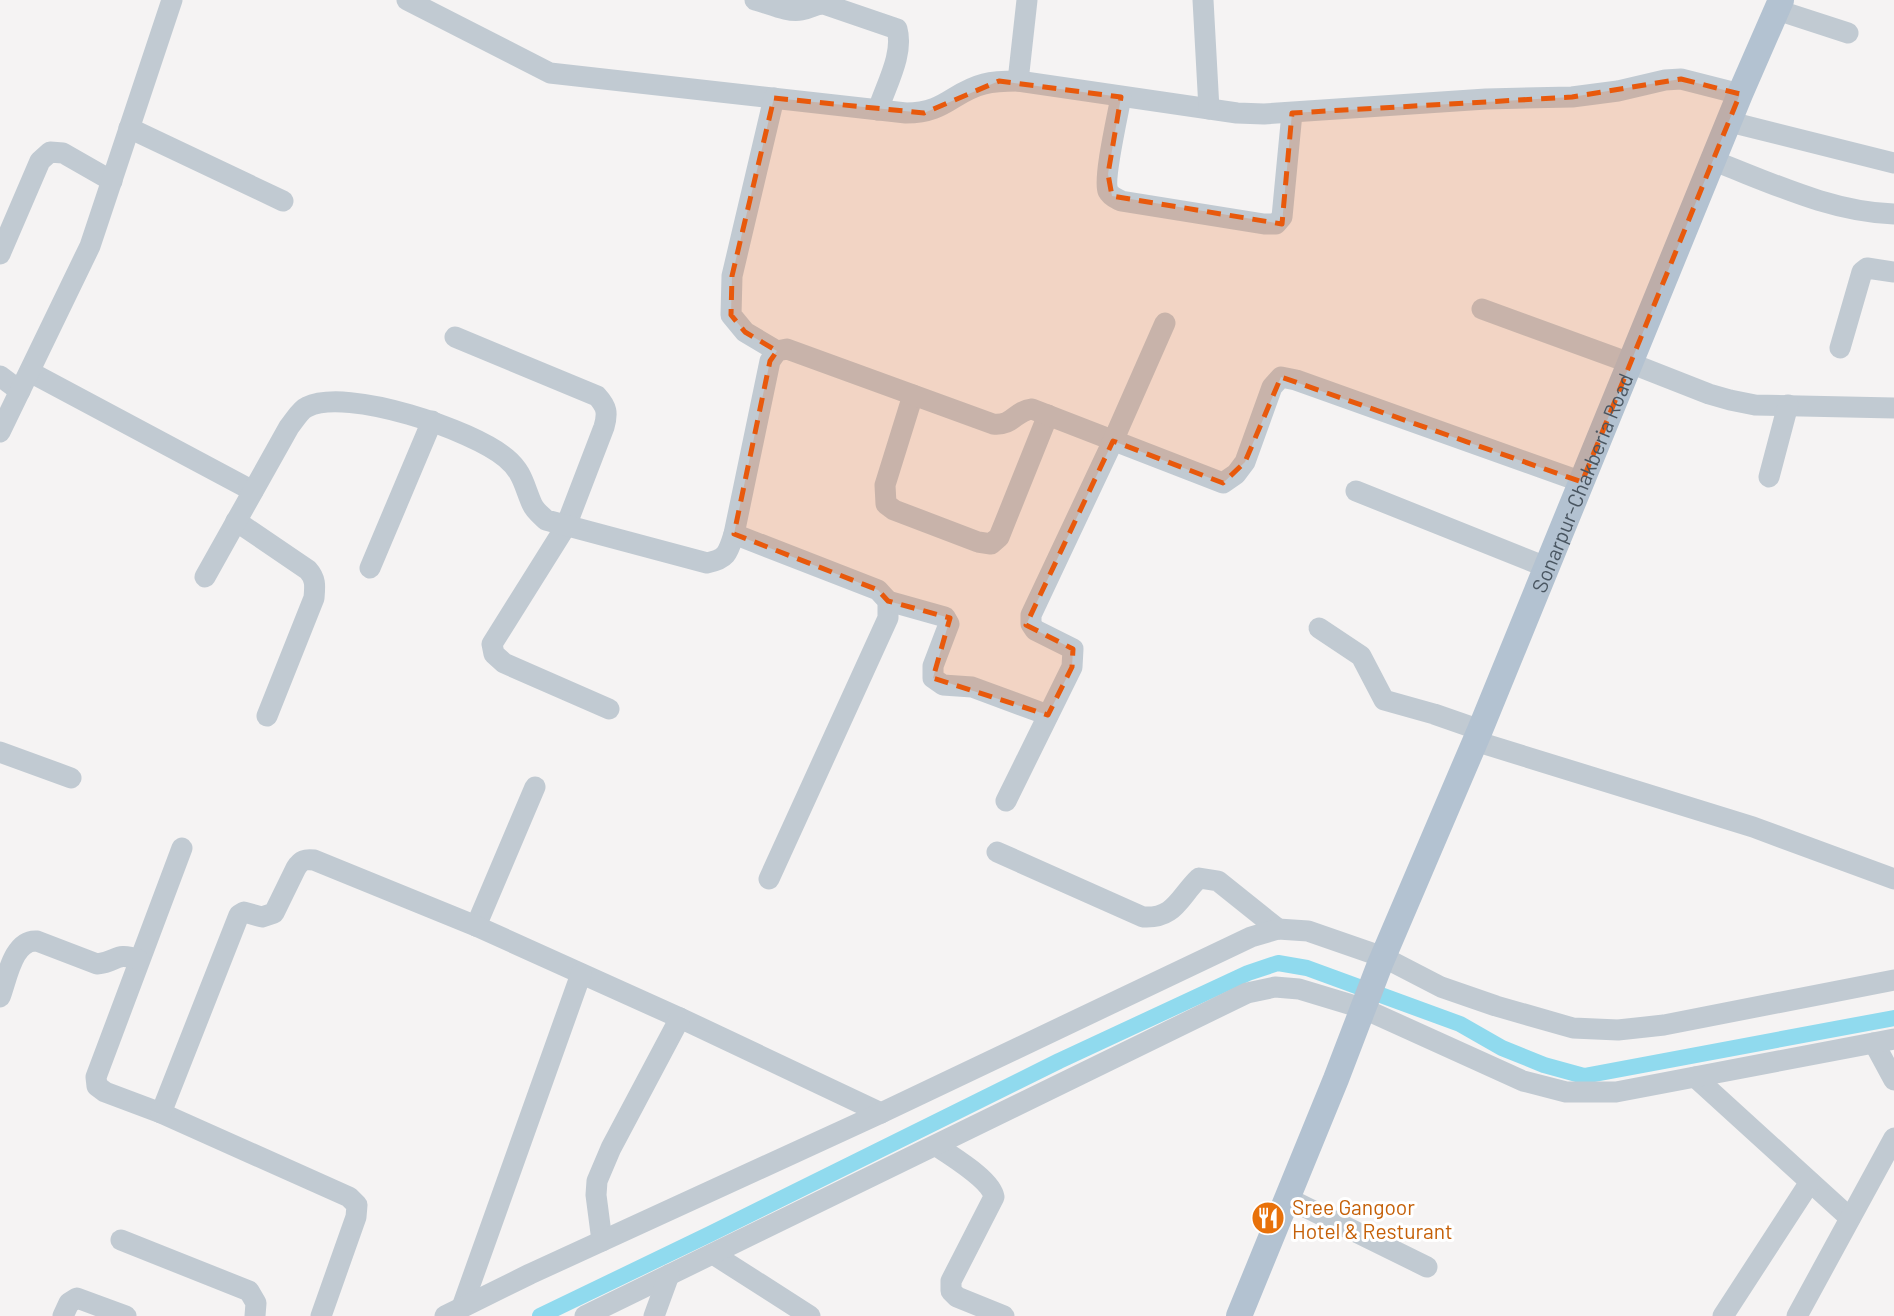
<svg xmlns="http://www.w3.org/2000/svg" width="1894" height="1316" font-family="Barlow,sans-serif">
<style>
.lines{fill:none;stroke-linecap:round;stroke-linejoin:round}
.canal{stroke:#90daee;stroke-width:16}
.minor{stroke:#c1cad2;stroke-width:21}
.major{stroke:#b3c2d1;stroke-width:26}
.marked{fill:#e8590c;fill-opacity:0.2;stroke:#e8590c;stroke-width:5;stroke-dasharray:14 9;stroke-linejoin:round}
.labels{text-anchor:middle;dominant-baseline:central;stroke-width:6;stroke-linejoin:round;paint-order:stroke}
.street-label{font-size:21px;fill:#4a5661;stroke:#fff}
.food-label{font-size:21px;fill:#c56008;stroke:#fff;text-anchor:start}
</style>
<rect width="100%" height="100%" fill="#f5f3f3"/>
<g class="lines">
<path class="canal" d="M 540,1316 L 710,1234 L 1059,1061 L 1248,973 L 1278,963 L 1307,968 L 1460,1024 L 1502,1048 L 1544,1065 L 1584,1076 L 1894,1018"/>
<g class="minor">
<path d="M 407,0 L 550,73 L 906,113 C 946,113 952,92 984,84 C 995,81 1007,81 1018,81 L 1237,113 L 1264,114 L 1486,99 L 1572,97 L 1618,91 L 1665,80 L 1681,79 L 1740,94"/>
<path d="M 755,0 C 768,3 788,13 801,10 C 810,9 814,4 824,4 L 897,29 C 904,54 886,85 878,110"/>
<path d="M 1203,0 L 1209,109"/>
<path d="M 1777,10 L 1848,33"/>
<path d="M 1018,81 L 1027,0"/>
<path d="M 1121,97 C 1118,114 1103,179 1108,191 C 1111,197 1116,198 1121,201 L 1264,224 L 1276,224 L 1282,217 L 1292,113"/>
<path d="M 774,98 L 732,276 L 731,315 L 745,332 L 777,351"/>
<path d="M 1730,122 L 1894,163"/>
<path d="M 129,128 L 283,201"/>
<path d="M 1714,161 C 1772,183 1831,212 1894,214"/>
<path d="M 0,254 L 40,161 L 50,152 L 63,153 L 112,181"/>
<path d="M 1482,309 L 1630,363 L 1709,394 L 1730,400 L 1755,405 L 1894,408"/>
<path d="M 455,337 L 597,396 C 607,407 608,413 604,427 L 566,526 L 492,644 L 494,654 L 504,663 L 609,709"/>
<path d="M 1840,348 L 1862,272 L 1867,268 L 1894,272"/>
<path d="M 30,372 L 253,491"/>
<path d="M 0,376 L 20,391"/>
<path d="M 913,395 L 885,485 L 886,504 L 894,510 L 978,542 L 991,544 L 999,537 L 1048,415"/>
<path d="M 0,432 L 90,246 L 172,0"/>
<path d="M 1769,477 L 1788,405"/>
<path d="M 1356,491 L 1546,567"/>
<path d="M 236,521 L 308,570 C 316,579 315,586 314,598 L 267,716"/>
<path d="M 734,534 L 878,590 L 888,601 L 888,618 L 769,879"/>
<path d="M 370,568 L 432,421"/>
<path d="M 205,577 L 289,427 C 294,421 300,410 307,407 C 347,387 473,430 506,458 C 523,472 524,486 532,504 C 535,511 541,515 546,520 L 707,563 C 727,559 728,553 734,534 L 770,361 L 777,351 L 787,349 L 993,424 C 1014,426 1014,411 1032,409 L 1223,483 L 1236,474 L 1245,462 L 1272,387 L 1281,377 L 1296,380 L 1582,482"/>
<path d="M 888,601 L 945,617 L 949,624 L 933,666 L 933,678 L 943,685 L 972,687 L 1048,715"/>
<path d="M 1319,628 L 1361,656 L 1384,700 L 1434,714 L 1480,730"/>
<path d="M 1475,741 L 1753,827 L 1894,879"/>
<path d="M 0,752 L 71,778"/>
<path d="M 1006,801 L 1072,667 L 1073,649 L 1035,630 L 1031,624 L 1031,615 L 1113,441 L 1165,323"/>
<path d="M 182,848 L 96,1077 L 97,1086 L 105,1092 L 161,1113 L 349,1197 L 357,1205 L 356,1217 L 321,1316"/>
<path d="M 997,852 L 1143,917 C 1175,919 1179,897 1199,878 L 1218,881 L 1278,929"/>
<path d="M 476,926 L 535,787"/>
<path d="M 0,997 C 7,979 13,939 37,941 L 97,964 C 118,962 115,951 139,960"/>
<path d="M 1874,1043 L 1894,1080"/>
<path d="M 1695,1077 L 1850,1218"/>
<path d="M 161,1113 L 239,915 L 244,912 L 262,917 L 274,913 L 296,868 C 301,860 305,859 314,860 L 476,926 L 680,1018 L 881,1113"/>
<path d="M 937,1146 C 952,1157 991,1179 994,1197 L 951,1281 L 951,1291 L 957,1297 L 1004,1316"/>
<path d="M 1287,1198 L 1427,1267"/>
<path d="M 121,1240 L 249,1291 L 256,1303 L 255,1316"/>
<path d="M 602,1241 L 596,1195 L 597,1181 L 611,1148 L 680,1018"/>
<path d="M 713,1254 L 810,1316"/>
<path d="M 462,1307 L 581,974"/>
<path d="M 63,1316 L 69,1303 L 77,1298 L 126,1316"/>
<path d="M 445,1316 L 530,1274 L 881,1113 L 1251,937 L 1278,929 L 1308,931 L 1383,957 L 1441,987 L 1496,1006 L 1573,1028 L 1618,1030 L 1664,1025 L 1894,980"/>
<path d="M 585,1316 L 1247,993 L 1275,987 L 1299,989 L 1362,1008 L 1523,1081 L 1566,1092 L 1616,1092 L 1894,1039"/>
<path d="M 654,1316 L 669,1275"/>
<path d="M 1723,1316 L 1810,1182"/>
<path d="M 1797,1316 L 1894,1138"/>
</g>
<path class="major" id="s1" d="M 1239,1316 L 1336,1079 L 1380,964 L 1480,730 L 1740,94 L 1781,0"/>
</g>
<path class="marked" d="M 1681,79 L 1740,94 L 1582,482 L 1281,377 L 1245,462 L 1223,483 L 1113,441 L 1026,625 L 1073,649 L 1072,667 L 1048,715 L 933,678 L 950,618 L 888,601 L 878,590 L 734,534 L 770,361 L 777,351 L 745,332 L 731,315 L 732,276 L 774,98 L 924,113 L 999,81 L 1121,97 L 1108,174 L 1112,196 L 1282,224 L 1292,113 L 1572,97 Z"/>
<defs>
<symbol id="restaurant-disc" viewBox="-11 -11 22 22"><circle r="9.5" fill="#e8710a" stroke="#fff"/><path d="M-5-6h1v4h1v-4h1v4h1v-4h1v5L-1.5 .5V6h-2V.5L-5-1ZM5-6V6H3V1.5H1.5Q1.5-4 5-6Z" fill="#fff"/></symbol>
</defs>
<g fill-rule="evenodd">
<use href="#restaurant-disc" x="1249" y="1199" width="38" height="38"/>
</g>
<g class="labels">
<g class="street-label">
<text stroke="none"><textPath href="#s1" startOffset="901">Sonarpur-Chakberia Road</textPath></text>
</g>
<g class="food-label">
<text x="1292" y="1206">Sree Gangoor<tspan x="1292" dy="24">Hotel &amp; Resturant</tspan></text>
</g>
</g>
</svg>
